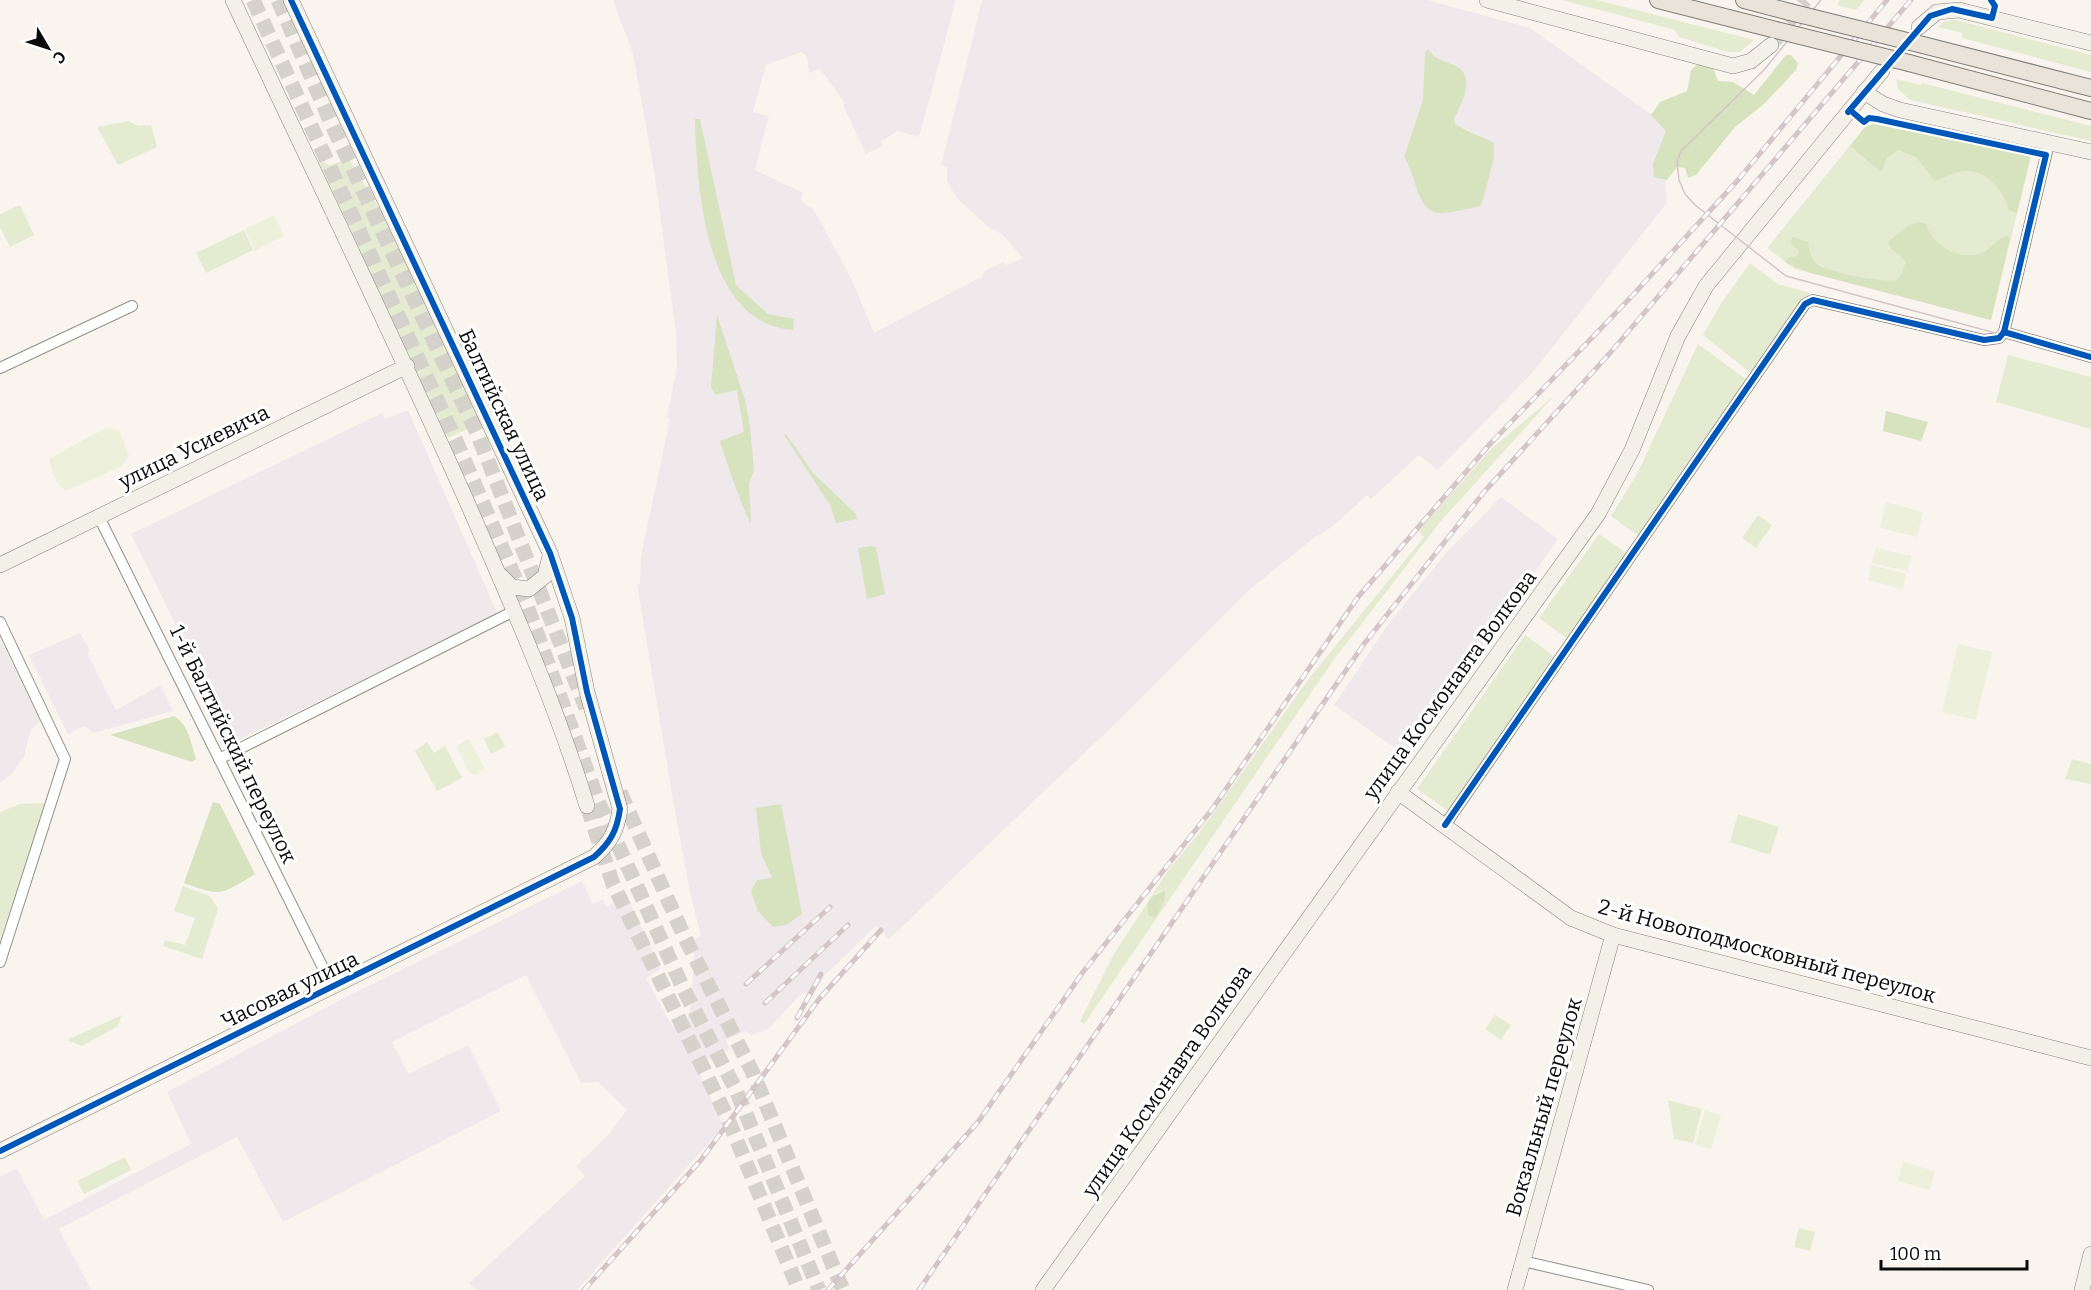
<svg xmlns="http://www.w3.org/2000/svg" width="2091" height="1290" font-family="Bitter,serif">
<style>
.industrial{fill:#efe9eb}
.green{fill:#e5ebd0;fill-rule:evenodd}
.forest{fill:#d7e2bf}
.pitch{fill:#edf0da}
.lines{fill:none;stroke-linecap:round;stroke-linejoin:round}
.secondary-tunnel{stroke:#d5d2cc;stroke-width:15;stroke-dasharray:15 8;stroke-linecap:butt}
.street-casing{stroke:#92908d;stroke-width:12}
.secondary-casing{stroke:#888683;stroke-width:16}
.primary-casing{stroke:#7f7d7a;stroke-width:18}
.street{stroke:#fefefc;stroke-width:10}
.secondary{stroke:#f3f0e8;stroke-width:15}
.primary{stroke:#eae3d9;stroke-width:16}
.tram{stroke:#d4c5c7;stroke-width:1.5}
.rail-casing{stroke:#d4c5c7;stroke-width:5}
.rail{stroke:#fff;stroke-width:3;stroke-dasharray:9;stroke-linecap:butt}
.primary-bridge-casing{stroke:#7f7d7a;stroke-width:18;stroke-linecap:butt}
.primary-bridge{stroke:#eae3d9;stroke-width:16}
.cycleway-casing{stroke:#fff;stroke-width:10}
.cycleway{stroke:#0057b8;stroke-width:6}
.labels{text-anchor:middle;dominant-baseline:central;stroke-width:6;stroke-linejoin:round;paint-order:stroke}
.street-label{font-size:21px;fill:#0a0a0a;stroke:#fff}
</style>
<rect width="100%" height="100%" fill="#f9f5ee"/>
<g class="industrial">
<path d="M 613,0 L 956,0 L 919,137 L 898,131 L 881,141 L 883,146 L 866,154 L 843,105 L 845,103 L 820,69 L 809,73 L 807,56 L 801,52 L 766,65 L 753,112 L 769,116 L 755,170 L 803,193 L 801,200 L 814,210 L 852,280 L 874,333 L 981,277 L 986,270 L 1004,262 L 1005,266 L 1023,258 L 1003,235 L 987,226 L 956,197 L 947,181 L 947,167 L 941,165 L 982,0 L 1427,0 L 1530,28 L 1676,132 L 1665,149 L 1666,204 L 1532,373 L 1438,470 L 1419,455 L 1371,499 L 1367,495 L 1332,527 L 1315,537 L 1250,589 L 1117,722 L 889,939 L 876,926 L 825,975 L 812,997 L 803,992 L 767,1030 L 751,1035 L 746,1031 L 726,1040 L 730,1050 L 696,1066 L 722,1123 L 720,1130 L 577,1290 L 476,1290 L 469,1283 L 585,1176 L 576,1166 L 608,1135 L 627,1110 L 598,1082 L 581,1083 L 526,975 L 392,1042 L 408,1074 L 468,1045 L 501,1111 L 283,1222 L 237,1137 L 59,1229 L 91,1290 L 0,1290 L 0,1177 L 17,1169 L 44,1220 L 191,1144 L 167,1092 L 346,997 L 582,881 L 593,904 L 603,899 L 606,907 L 627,896 L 661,969 L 646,978 L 672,1026 L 686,1023 L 691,1005 L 695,939 L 701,936 L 690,893 L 673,800 L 637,584 L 640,584 L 641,556 L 670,419 L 667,417 L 677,367 L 676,333 L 654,170 L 633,54 Z"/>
<path d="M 408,410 L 498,615 L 234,742 L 131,534 L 382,413 L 386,419 Z"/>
<path d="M 1501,497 L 1558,539 L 1406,756 L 1334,705 L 1387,626 L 1446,553 Z"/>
<path d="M 80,633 L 90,651 L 87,653 L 116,710 L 160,685 L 173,711 L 93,733 L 85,726 L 68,734 L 29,655 Z"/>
<path d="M 0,639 L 41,722 L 31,729 L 24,757 L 13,772 L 0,783 Z"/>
</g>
<g class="green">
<path d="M 1562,0 L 1597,0 L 1754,40 L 1740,52 L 1728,52 L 1679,37 L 1675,30 Z"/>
<path d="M 1840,0 L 1864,0 L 1856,10 L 1837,5 Z"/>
<path d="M 1956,20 L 2091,55 L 2091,72 L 1962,38 L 1962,33 L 1938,27 L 1945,21 Z"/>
<path d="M 1896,79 L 1921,85 L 1922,83 L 2091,126 L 2091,141 L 1910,100 L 1898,89 Z"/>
<path d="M 128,121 L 138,126 L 151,125 L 157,147 L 118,165 L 97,127 Z"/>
<path d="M 1873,124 L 2031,156 L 1991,320 L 1795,269 L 1767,248 L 1865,127 Z"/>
<path d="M 315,159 L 330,165 L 349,159 L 403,248 L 438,321 L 481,423 L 448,438 Z"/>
<path d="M 20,205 L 34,235 L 10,247 L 0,227 L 0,214 Z"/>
<path d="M 244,230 L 253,250 L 206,273 L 196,253 Z"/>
<path d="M 1750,263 L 1778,284 L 1810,293 L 1752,374 L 1703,335 L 1720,305 Z"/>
<path d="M 1698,344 L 1747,380 L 1640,537 L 1611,516 L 1637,474 Z"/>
<path d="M 2008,355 L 2091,377 L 2091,429 L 1996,402 Z"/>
<path d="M 1554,396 L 1441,521 L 1335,658 L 1084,1024 L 1080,1021 L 1114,954 L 1167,872 L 1199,833 L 1310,677 L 1424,537 L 1418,531 L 1491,449 ZM 1162,891 L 1165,899 L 1157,911 L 1147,906 L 1155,894 Z"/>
<path d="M 1758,515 L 1772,525 L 1756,548 L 1742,538 Z"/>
<path d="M 1599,534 L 1629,555 L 1569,640 L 1539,618 Z"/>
<path d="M 1525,635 L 1558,659 L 1450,812 L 1417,789 Z"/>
<path d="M 498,732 L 505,747 L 491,754 L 484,739 Z"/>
<path d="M 427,742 L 434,753 L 445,746 L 462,778 L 437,791 L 415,751 Z"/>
<path d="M 2072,759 L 2091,764 L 2091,784 L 2065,779 Z"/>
<path d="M 45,803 L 0,940 L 0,812 L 20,804 Z"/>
<path d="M 1738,814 L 1779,827 L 1770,855 L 1730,842 Z"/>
<path d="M 183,886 L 210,896 L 218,909 L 202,959 L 163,946 L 165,940 L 185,945 L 195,918 L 174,911 Z"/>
<path d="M 122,1015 L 118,1026 L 82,1046 L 67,1040 Z"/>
<path d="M 1495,1015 L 1511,1025 L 1501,1040 L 1485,1029 Z"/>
<path d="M 1668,1100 L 1702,1109 L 1693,1143 L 1674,1139 Z"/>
<path d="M 125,1157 L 131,1170 L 84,1194 L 77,1181 Z"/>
<path d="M 1799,1228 L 1815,1232 L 1810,1251 L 1794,1247 Z"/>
</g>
<g class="forest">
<path d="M 1428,49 C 1436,61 1443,60 1456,66 C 1477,77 1461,104 1454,119 L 1455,124 C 1468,133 1481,136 1494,143 L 1494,158 L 1482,203 L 1478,207 C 1467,208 1456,212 1445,213 C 1416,217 1417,175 1404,157 L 1423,100 L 1425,53 Z"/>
<path d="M 1786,55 L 1791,55 L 1798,63 L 1796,70 L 1764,104 L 1735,127 L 1696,175 L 1688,178 L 1685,168 L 1677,167 L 1667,180 L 1654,177 L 1653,164 L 1666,131 L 1651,115 L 1660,102 L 1687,91 L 1691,70 L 1699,63 L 1713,67 L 1718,81 L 1733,82 L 1754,95 Z"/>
<path d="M 695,119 L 700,119 L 736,285 L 768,314 L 794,319 L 793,330 C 704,324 697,187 695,119 Z"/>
<path d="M 1873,124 L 2031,156 L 2017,213 L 2009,210 C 2002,185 1980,163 1952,174 C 1945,176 1942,180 1935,181 L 1916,157 L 1898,150 L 1887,158 L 1881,172 L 1850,146 L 1865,127 Z"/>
<path d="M 1920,222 L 1926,224 C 1933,245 1956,260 1979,254 C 1991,251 1996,238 2007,236 L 2010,239 L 1991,320 L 1811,273 L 1786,263 L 1787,258 L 1797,256 L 1799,251 L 1791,243 L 1792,237 L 1808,242 C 1809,250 1811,262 1820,266 C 1830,272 1889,285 1898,279 C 1902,275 1904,267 1906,262 L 1890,247 L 1888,242 L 1909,225 Z"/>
<path d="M 717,315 L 745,400 L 750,426 L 754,470 L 749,484 L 751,523 C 746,518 723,453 720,441 L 744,432 L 737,390 L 715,395 L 711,387 Z"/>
<path d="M 1886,411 L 1928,422 L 1921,441 L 1883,431 Z"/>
<path d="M 786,434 L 813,473 L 856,514 L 857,519 L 836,523 L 830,505 L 784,435 Z"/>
<path d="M 872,546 L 876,547 L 885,594 L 867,599 L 858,548 Z"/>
<path d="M 174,716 C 189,725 191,743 196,759 L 192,762 L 110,735 Z"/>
<path d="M 213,802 L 220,804 L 255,874 C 220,895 223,897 184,883 Z"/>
<path d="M 781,804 L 802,914 L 786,925 L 773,927 L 758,911 L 751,891 L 757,880 L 772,878 L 761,853 L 756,808 Z"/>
<path d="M 1165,891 L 1165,899 L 1156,918 L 1149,916 C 1143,902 1153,894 1165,891 Z"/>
</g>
<g class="pitch">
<path d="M 274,215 L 284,236 L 255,251 L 245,229 Z"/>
<path d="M 106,428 L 119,431 L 129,455 L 122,466 L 66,491 C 57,484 49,469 50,458 Z"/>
<path d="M 1886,502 L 1923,512 L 1917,537 L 1880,528 Z"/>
<path d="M 1876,548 L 1911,556 L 1907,571 L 1872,563 Z"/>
<path d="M 1871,565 L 1906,574 L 1903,589 L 1868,580 Z"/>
<path d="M 1958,644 L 1992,652 L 1976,720 L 1942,712 Z"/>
<path d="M 469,739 L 483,766 L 484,769 L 475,775 L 469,773 L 457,746 Z"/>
<path d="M 1705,1110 L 1721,1115 L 1711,1149 L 1695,1145 Z"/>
<path d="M 1903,1162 L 1935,1171 L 1930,1190 L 1898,1181 Z"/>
</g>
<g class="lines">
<g class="secondary-tunnel">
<path d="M 253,0 L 456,441 L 526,603 L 598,801 L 683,988 L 736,1090 L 819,1290"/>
<path d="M 278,0 L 332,125 L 477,433 L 586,708"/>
<path d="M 1774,41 L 1805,0"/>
<path d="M 620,792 L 684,936 L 752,1071 L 843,1290"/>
<path d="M 587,806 L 613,884 L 727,1117 L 799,1290"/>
</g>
<defs>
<g id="street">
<path d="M 2004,332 L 2049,143"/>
<path d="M 2004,332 L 2091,357"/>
<path d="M 0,368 L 132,306"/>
<path d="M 99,517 L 333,988"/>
<path d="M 0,622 L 65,759 L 0,962"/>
<path d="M 219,759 L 514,611"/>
<path d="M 1445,825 L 1805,304 L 1813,300 L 1984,340 L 1999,338 L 2004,332"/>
<path d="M 1523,1261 L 1648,1290"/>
</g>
<g id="secondary">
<path d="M 233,0 C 311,167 392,333 467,502 C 511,603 555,701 587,806"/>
<path d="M 1487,0 L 1733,66 L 1751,61 L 1771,45"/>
<path d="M 1919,27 L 1937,12 L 1959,10 L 2091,43"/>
<path d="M 1864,92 L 1883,104 L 1900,110 L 2091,152"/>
<path d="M 0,565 L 407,366"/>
<path d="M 501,576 L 512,587 L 529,589 L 545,576 L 550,556"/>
<path d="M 1398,792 L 1571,918 L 1613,935 L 2091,1058"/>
<path d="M 0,1151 L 594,857 C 611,842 617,830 620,809 L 587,692 L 572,618 L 550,553 L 291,0"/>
<path d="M 1043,1290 L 1598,514 L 1632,450 L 1678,336 L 1706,286 L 1882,71"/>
<path d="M 1515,1290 L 1613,935"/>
<path d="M 2082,1290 L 2091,1254"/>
</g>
<g id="primary">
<path d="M 1658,0 L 1776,30"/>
<path d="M 1744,0 L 1790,12"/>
<path d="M 1923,45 L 2091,88"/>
<path d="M 1909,63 L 2091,111"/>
</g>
</defs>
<use href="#street" class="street-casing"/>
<use href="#secondary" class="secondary-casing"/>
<use href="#primary" class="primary-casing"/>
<use href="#street" class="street"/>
<use href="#secondary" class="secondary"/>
<use href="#primary" class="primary"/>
<path class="tram" d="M 1821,0 L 1764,70 L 1681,151 L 1677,162 L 1679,180 L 1685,194 L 1695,205 L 1786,276 L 2091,359"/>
<defs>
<g id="rail">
<path d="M 746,984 L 830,907"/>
<path d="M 765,1003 L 848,925"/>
<path d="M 797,1018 L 821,974"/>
<path d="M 584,1290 L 701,1160 L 819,999 L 881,930"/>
<path d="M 828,1290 L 978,1122 L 1083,972 L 1213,808 L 1358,597 L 1490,444 L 1632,296 L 1738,180 L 1887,0"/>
<path d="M 919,1290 L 1364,644 L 1484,492 L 1610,353 L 1911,0"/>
</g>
</defs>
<use href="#rail" class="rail-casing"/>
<use href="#rail" class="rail"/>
<defs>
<g id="primary-bridge">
<path d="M 1790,12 L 1923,45"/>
<path d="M 1776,30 L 1909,63"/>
</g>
</defs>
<use href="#primary-bridge" class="primary-bridge-casing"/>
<use href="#primary-bridge" class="primary-bridge"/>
<defs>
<g id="cycleway">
<path d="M 1850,110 L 1864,122 L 1869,118 L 1877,119 L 2046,155 L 2004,332"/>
<path d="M 1848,112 L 1930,16 L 1952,9 L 1992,18 L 1995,6 L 1991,0"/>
<path d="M 2004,332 L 2091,357"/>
<path d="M 1445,825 L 1805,304 L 1813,300 L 1984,340 L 1999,338 L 2004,332"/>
<path d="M 0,1151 L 594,857 C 611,842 617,830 620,809 L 587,692 L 572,618 L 550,553 L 291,0"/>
</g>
</defs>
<use href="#cycleway" class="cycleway-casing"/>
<use href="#cycleway" class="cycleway"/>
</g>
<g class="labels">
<g class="street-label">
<text transform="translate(504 415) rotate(65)">Балтийская улица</text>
<text transform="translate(194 447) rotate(-26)">улица Усиевича</text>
<text transform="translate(1450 685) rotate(-54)">улица Космонавта Волкова</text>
<text transform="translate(233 744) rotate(64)">1-й Балтийский переулок</text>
<text transform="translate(1767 951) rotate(15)">2-й Новоподмосковный переулок</text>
<text transform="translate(290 990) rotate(-26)">Часовая улица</text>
<text transform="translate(1167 1081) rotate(-55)">улица Космонавта Волкова</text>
<text transform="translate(1544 1107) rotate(-74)">Вокзальный переулок</text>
</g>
</g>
<g transform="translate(48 48) rotate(129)" stroke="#ffffff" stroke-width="4.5" paint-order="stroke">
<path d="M0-4.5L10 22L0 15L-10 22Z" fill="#0a0a0a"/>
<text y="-9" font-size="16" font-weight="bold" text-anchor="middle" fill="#0a0a0a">С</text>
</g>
<path d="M1881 1260v9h146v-9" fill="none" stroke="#0a0a0a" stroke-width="3"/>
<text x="1890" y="1260" font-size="18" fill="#0a0a0a" stroke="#ffffff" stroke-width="4.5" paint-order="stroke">100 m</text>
</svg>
